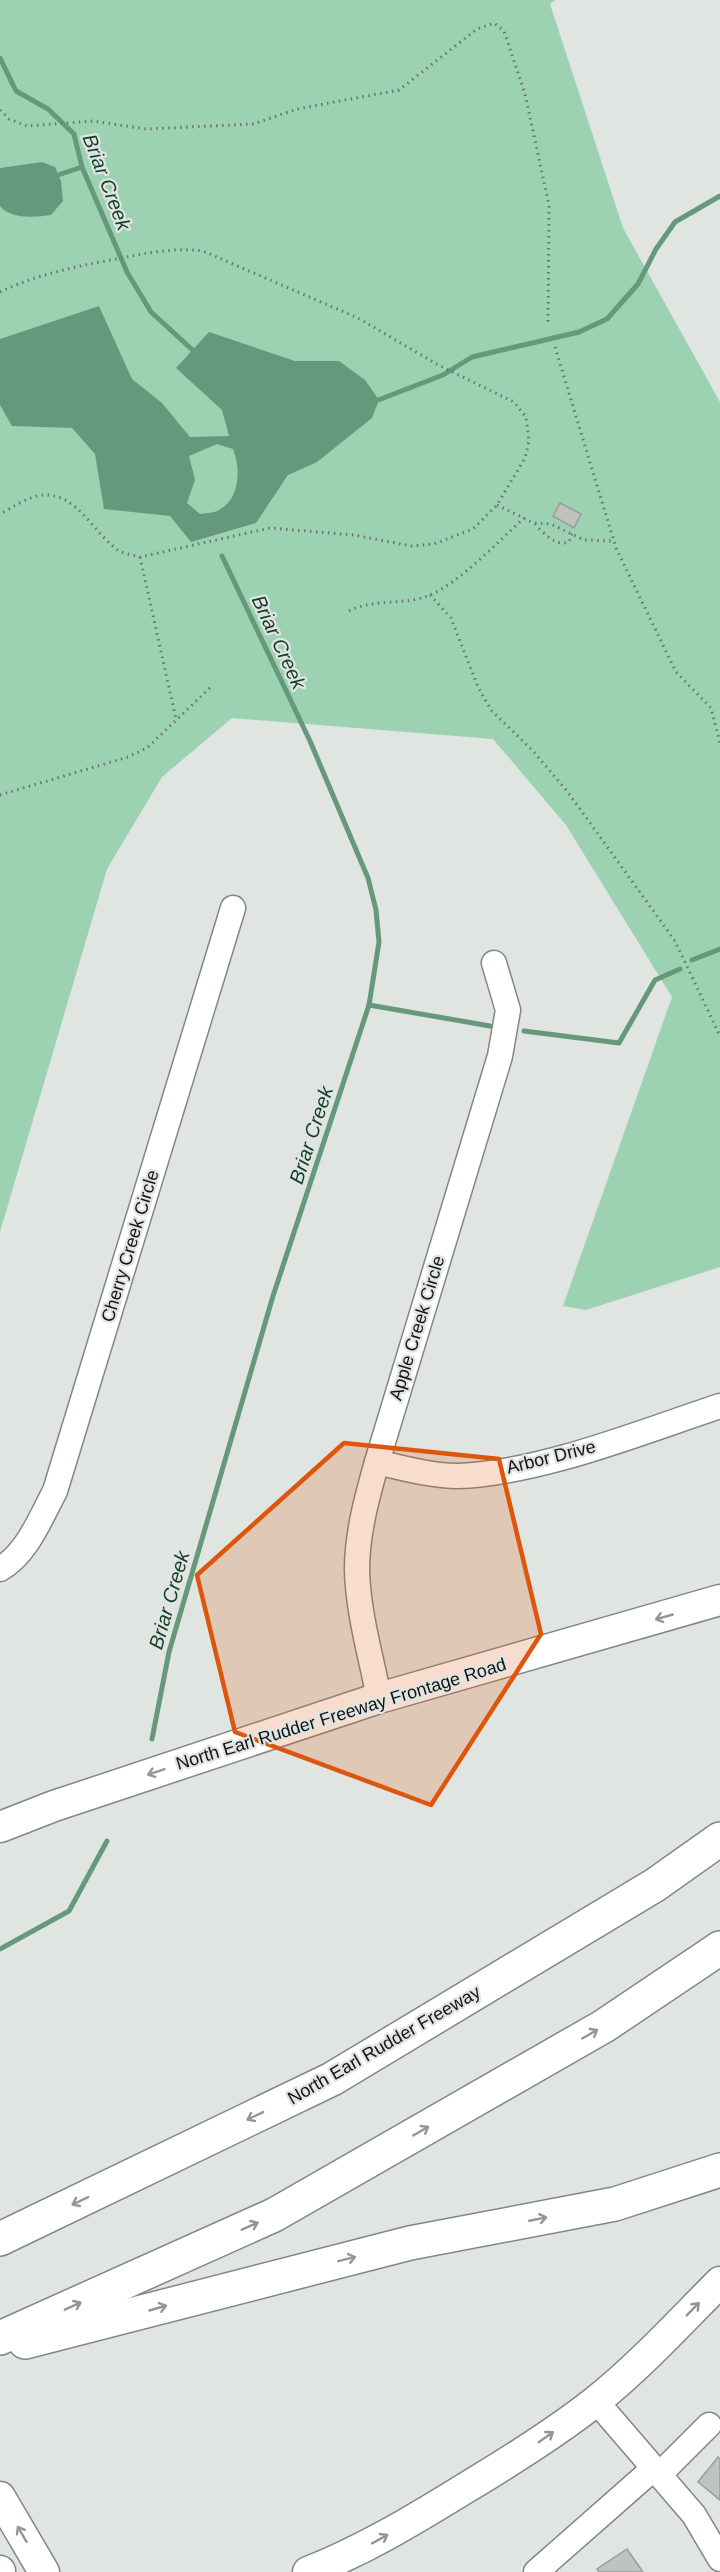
<svg xmlns="http://www.w3.org/2000/svg" width="720" height="2572" font-family="Helvetica,sans-serif">
<style>
.green{fill:#9cd1b1}
.water{fill:#66997b;fill-rule:evenodd}
.lines{fill:none;stroke-linecap:round;stroke-linejoin:round}
.stream{stroke:#66997b;stroke-width:5}
.building{fill:#bec3bf;stroke:#999e9b;stroke-width:1.5}
.minor-casing{stroke:#838784;stroke-width:27}
.major-casing{stroke:#838784;stroke-width:33}
.highway-casing{stroke:#838784;stroke-width:36}
.path{stroke:#707371;stroke-width:3;stroke-dasharray:1.5 4.5;stroke-linecap:butt}
.minor{stroke:#fff;stroke-width:24}
.major{stroke:#fff;stroke-width:30}
.highway{stroke:#fff;stroke-width:33}
.oneway{stroke:#949595}
.marked{fill:#dd560c;fill-opacity:0.2;stroke:#dd560c;stroke-width:4.5;stroke-linejoin:round}
.labels{text-anchor:middle;dominant-baseline:central;stroke-width:4.5;stroke-linejoin:round;paint-order:stroke}
.street-label{font-size:18px;fill:#121413;stroke:#e0e5e2}
.water-label{font-size:20px;font-style:italic;fill:#143e29;stroke:#e0e5e2}
</style>
<rect width="100%" height="100%" fill="#e0e5e2"/>
<path class="green" d="M 0,0 L 555,0 L 550,4 L 623,228 L 720,402 L 720,1267 L 586,1310 L 563,1306 L 672,997 L 566,825 L 493,739 L 232,718 L 162,777 L 107,869 L 0,1232 Z"/>
<g class="water">
<path d="M 42,162 L 55,167 L 61,181 L 63,201 L 51,215 C 36,217 11,220 0,206 L 0,168 Z"/>
<path d="M 99,306 L 132,379 L 162,403 L 190,437 L 229,436 L 222,410 L 176,368 L 209,332 L 295,361 L 339,361 L 365,380 L 379,400 L 372,418 L 317,462 L 288,475 L 256,523 L 191,542 L 170,516 L 104,509 L 95,454 L 72,428 L 12,426 L 0,405 L 0,339 ZM 217,444 L 233,449 C 241,468 240,499 219,510 C 215,513 206,513 200,514 L 187,503 L 195,480 L 189,456 Z"/>
</g>
<g class="lines">
<g class="stream">
<path d="M 0,58 L 16,91 L 48,109 L 74,134 L 82,167 L 127,272 L 151,312 L 197,354"/>
<path d="M 58,175 L 82,167"/>
<path d="M 373,402 L 443,375 L 472,357 L 579,332 L 607,319 L 638,284 L 656,249 L 675,222 L 720,196"/>
<path d="M 692,960 L 720,949"/>
<path d="M 369,1005 L 490,1026"/>
<path d="M 524,1031 L 619,1043 L 655,980 L 680,969"/>
<path d="M 152,1739 L 169,1652 L 273,1296 L 369,1005 L 379,942 L 376,910 L 368,878 L 310,741 L 222,556"/>
<path d="M 0,1949 L 69,1911 L 107,1841"/>
</g>
</g>
<g class="building">
<path d="M 560,503 L 581,514 L 574,528 L 553,516 Z"/>
<path d="M 718,2457 L 720,2459 L 720,2500 L 698,2482 Z"/>
<path d="M 627,2549 L 643,2572 L 599,2572 L 597,2569 Z"/>
</g>
<g class="lines">
<defs>
<g id="minor">
<path d="M 377,1462 C 403,1468 431,1476 458,1476 C 541,1473 641,1432 720,1406"/>
<path d="M 0,1569 C 27,1554 41,1517 55,1491 L 233,908"/>
<path d="M 379,1698 C 371,1656 358,1613 357,1570 C 357,1533 367,1497 377,1462 L 500,1056 L 508,1010 L 494,963"/>
<path d="M 596,2401 L 694,2515 L 720,2559"/>
<path d="M 659,2475 L 709,2425"/>
<path d="M 536,2572 L 653,2469"/>
</g>
<g id="major">
<path d="M 0,1827 L 54,1806 L 379,1698 L 720,1600"/>
<path d="M 0,2497 L 44,2572"/>
<path d="M 0,2571 L 0,2572"/>
<path d="M 308,2572 C 364,2550 412,2521 464,2489 C 509,2462 554,2434 596,2401 C 641,2365 680,2322 720,2282"/>
</g>
<g id="highway">
<path d="M 0,2239 L 332,2079 L 655,1885 L 720,1839"/>
<path d="M 0,2338 L 274,2215 L 604,2026 L 720,1948"/>
<path d="M 25,2342 L 410,2243 L 615,2204 L 720,2170"/>
</g>
</defs>
<use href="#minor" class="minor-casing"/>
<use href="#major" class="major-casing"/>
<use href="#highway" class="highway-casing"/>
<g class="path">
<path d="M 0,110 L 9,119 L 27,126 L 93,121 L 146,129 L 254,124 L 297,109 L 399,90 L 477,29 L 494,23 L 504,31 L 525,94 L 549,205 L 548,324"/>
<path d="M 0,292 C 36,275 72,267 111,260 C 142,254 172,247 203,251 L 358,318 L 440,366 L 514,402 L 526,417 L 529,441 L 525,458 L 497,505 L 473,529 L 434,544 L 411,546 L 354,535 L 270,528 L 140,557 C 133,555 124,554 118,550 C 94,534 77,493 44,495 C 30,495 12,508 0,514"/>
<path d="M 555,347 L 616,548 L 676,672 L 711,708 L 720,743"/>
<path d="M 497,505 L 534,523 L 551,524 L 584,540 L 614,541"/>
<path d="M 535,524 C 543,533 556,547 569,542 L 572,534"/>
<path d="M 140,557 L 176,719"/>
<path d="M 430,595 L 451,618 L 478,687 L 491,710 L 533,751 L 567,791 L 675,941 L 720,1036"/>
<path d="M 349,611 C 373,598 405,606 430,595 C 460,582 499,541 524,518"/>
<path d="M 0,795 L 128,757 L 147,748 L 213,685"/>
</g>
<use href="#minor" class="minor"/>
<use href="#major" class="major"/>
<use href="#highway" class="highway"/>
</g>
<defs><path id="oneway-shaft" d="M-6 0H5M1.5-3L5.5 0L1.5 3" fill="none" stroke-width="1.6" stroke-linecap="round" stroke-linejoin="round" transform="scale(1.5)"/></defs>
<g class="oneway">
<use href="#oneway-shaft" transform="translate(664 1617) rotate(164)"/>
<use href="#oneway-shaft" transform="translate(156 1772) rotate(162)"/>
<use href="#oneway-shaft" transform="translate(590 2034) rotate(-30)"/>
<use href="#oneway-shaft" transform="translate(255 2116) rotate(154)"/>
<use href="#oneway-shaft" transform="translate(421 2131) rotate(-30)"/>
<use href="#oneway-shaft" transform="translate(80 2201) rotate(154)"/>
<use href="#oneway-shaft" transform="translate(538 2219) rotate(-11)"/>
<use href="#oneway-shaft" transform="translate(250 2226) rotate(-24)"/>
<use href="#oneway-shaft" transform="translate(347 2259) rotate(-14)"/>
<use href="#oneway-shaft" transform="translate(73 2306) rotate(-24)"/>
<use href="#oneway-shaft" transform="translate(158 2308) rotate(-16)"/>
<use href="#oneway-shaft" transform="translate(693 2309) rotate(-45)"/>
<use href="#oneway-shaft" transform="translate(546 2437) rotate(-35)"/>
<use href="#oneway-shaft" transform="translate(22 2534) rotate(-120)"/>
<use href="#oneway-shaft" transform="translate(380 2539) rotate(-29)"/>
</g>
<path class="marked" d="M 344,1443 L 499,1459 L 541,1634 L 431,1805 L 235,1732 L 197,1575 Z"/>
<g class="labels">
<g class="street-label">
<text transform="translate(130 1246) rotate(-73)">Cherry Creek Circle</text>
<text transform="translate(417 1328) rotate(-73)">Apple Creek Circle</text>
<text transform="translate(551 1457) rotate(-14)">Arbor Drive</text>
<text transform="translate(341 1714) rotate(-17)">North Earl Rudder Freeway Frontage Road</text>
<text transform="translate(384 2045) rotate(-30)">North Earl Rudder Freeway</text>
</g>
<g class="water-label">
<text transform="translate(107 182) rotate(69)">Briar Creek</text>
<text transform="translate(279 642) rotate(65)">Briar Creek</text>
<text transform="translate(311 1135) rotate(-72)">Briar Creek</text>
<text transform="translate(169 1600) rotate(-74)">Briar Creek</text>
</g>
</g>
</svg>
